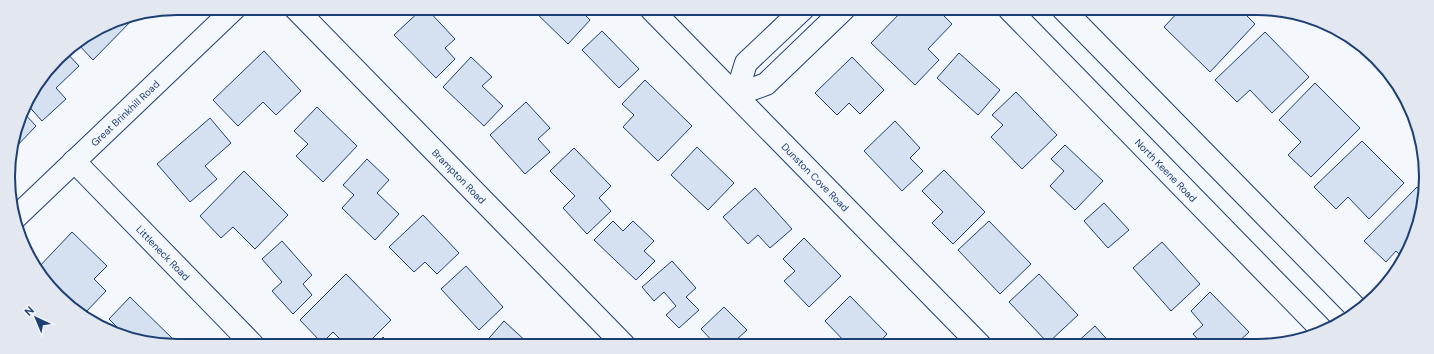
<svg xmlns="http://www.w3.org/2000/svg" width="1434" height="354" font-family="'DM Sans',sans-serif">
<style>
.water{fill:#cfd7e4;stroke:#687fa3}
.building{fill:#d5e0f0;stroke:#1d3f73}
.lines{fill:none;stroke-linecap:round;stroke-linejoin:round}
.minor-casing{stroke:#1d3f73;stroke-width:24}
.major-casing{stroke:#1d3f73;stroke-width:24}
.minor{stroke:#f4f7fb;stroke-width:22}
.major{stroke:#f4f7fb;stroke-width:22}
.labels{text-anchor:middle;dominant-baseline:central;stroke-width:3;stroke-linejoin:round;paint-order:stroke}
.street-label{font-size:10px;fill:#1d3f73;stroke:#f4f7fb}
.rim{fill:none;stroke:#1d3f73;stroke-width:2}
</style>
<rect width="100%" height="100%" fill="#f4f7fb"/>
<path class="water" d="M 1342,31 L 1391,74 L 1397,86 Z"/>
<g class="building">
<path d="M 423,8 L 426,8 L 455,39 L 445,48 L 455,59 L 436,78 L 394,35 Z"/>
<path d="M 531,8 L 579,9 L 590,20 L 568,44 Z"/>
<path d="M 725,9 L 740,9 L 732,16 Z"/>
<path d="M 904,9 L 911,9 L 918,16 L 925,9 L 937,9 L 952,24 L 928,49 L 939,60 L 915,85 L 871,43 Z"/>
<path d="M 1181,9 L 1240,9 L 1255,24 L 1210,72 L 1164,27 Z"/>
<path d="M 136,16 L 93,60 L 77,43 L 113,21 Z"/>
<path d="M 602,31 L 639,69 L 619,88 L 582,50 Z"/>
<path d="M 1265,32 L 1309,77 L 1272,113 L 1250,90 L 1237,102 L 1215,80 Z"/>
<path d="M 65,51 L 79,66 L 56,88 L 66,99 L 42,121 L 25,102 Z"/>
<path d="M 264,51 L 301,91 L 276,115 L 263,102 L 238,126 L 213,100 Z"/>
<path d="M 959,53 L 1000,90 L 978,115 L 937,78 Z"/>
<path d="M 471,57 L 492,77 L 482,86 L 503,106 L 484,126 L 443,87 Z"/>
<path d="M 852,57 L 884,90 L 860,114 L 849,103 L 837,115 L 815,93 Z"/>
<path d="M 645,80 L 692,126 L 658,161 L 623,127 L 634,115 L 622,104 Z"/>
<path d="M 1315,83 L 1360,128 L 1311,177 L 1288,155 L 1301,142 L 1279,120 Z"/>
<path d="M 1016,92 L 1057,135 L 1022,169 L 991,137 L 1003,125 L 992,115 Z"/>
<path d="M 526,102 L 550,128 L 538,139 L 550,152 L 525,174 L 490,135 Z"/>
<path d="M 317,107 L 357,146 L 323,182 L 296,156 L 308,144 L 294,131 Z"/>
<path d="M 23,112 L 36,126 L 13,150 Z"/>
<path d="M 210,118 L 231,143 L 205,166 L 217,179 L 190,202 L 157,164 Z"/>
<path d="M 895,121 L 920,148 L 910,158 L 923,171 L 902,191 L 864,151 Z"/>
<path d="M 1362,141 L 1404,183 L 1369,219 L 1348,197 L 1336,209 L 1314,187 Z"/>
<path d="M 1065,145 L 1103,181 L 1075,210 L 1050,186 L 1064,171 L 1051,159 Z"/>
<path d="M 697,147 L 734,183 L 708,210 L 671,175 Z"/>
<path d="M 574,148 L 611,186 L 599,198 L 611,211 L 587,234 L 563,208 L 575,196 L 550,171 Z"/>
<path d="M 367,159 L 389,180 L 377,193 L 399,214 L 375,240 L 342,208 L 354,195 L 343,185 Z"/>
<path d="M 944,170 L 985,212 L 953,244 L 932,223 L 943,212 L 922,191 Z"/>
<path d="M 244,171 L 288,215 L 255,249 L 233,227 L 221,238 L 200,216 Z"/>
<path d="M 1417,187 L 1424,195 L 1425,199 L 1408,252 L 1404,259 L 1396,251 L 1386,262 L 1364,241 Z"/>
<path d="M 755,188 L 792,229 L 770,248 L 758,235 L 748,244 L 723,217 Z"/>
<path d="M 1104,203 L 1129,230 L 1108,248 L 1084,221 Z"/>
<path d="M 423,215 L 459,253 L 437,274 L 425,262 L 414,272 L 389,247 Z"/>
<path d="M 613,221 L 623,231 L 633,221 L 654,241 L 644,251 L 655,261 L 636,280 L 594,240 Z"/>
<path d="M 989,221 L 1031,264 L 1000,294 L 958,250 Z"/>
<path d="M 72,232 L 107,266 L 94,279 L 106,291 L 83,315 L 43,280 L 37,269 Z"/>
<path d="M 804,238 L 841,276 L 809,307 L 784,281 L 795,271 L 783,259 Z"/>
<path d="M 282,241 L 312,275 L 303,284 L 312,295 L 293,314 L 272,291 L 282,282 L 262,259 Z"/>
<path d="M 1162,242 L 1200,284 L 1171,311 L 1133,268 Z"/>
<path d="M 672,261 L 696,288 L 686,297 L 699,310 L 679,328 L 666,315 L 676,306 L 664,292 L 654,301 L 642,287 Z"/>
<path d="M 466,266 L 503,307 L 479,330 L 441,289 Z"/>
<path d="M 346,274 L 391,320 L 366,345 L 346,345 L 333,332 L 322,343 L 300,320 Z"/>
<path d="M 1039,274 L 1078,315 L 1048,343 L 1009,302 Z"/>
<path d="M 1210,292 L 1249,332 L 1235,345 L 1222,345 L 1216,338 L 1209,345 L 1203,345 L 1193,334 L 1203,325 L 1191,311 Z"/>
<path d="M 850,296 L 887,334 L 877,345 L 848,345 L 825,321 Z"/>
<path d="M 130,297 L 175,341 L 172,345 L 155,345 L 118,332 L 120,330 L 109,319 Z"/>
<path d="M 724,307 L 747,330 L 735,341 L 738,345 L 716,345 L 701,329 Z"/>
<path d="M 504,321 L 530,345 L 483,345 Z"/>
<path d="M 1095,326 L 1112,345 L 1074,345 Z"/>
<path d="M 383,337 L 391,345 L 377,345 Z"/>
</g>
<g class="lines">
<defs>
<g id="minor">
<path id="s1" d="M 295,8 L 624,345"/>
<path id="s2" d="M 651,9 L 980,345"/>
<path d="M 736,95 L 766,84 L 844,9"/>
<path d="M 736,95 L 746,63 L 803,9"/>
<path id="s3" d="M 74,161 L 253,345"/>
<path id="s4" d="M 15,218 L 235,8"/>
</g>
<g id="major">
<path id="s5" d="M 1009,9 L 1323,331"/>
<path d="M 1063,9 L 1358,310"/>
</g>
</defs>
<use href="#minor" class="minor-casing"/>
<use href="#major" class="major-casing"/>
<use href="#minor" class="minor"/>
<use href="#major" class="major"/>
</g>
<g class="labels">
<g class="street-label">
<text stroke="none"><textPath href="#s4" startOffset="152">Great Brinkhill Road</textPath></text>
<text stroke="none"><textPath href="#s5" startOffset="225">North Keene Road</textPath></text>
<text stroke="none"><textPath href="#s1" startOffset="235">Brampton Road</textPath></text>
<text stroke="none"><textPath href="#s2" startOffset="235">Dunston Cove Road</textPath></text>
<text stroke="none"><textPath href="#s3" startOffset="128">Littleneck Road</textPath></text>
</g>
</g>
<path d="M0 0H1434V354H0ZM177 15H1257A162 162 0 0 1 1419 177V177A162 162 0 0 1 1257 339H177A162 162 0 0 1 15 177V177A162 162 0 0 1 177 15Z" fill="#e3e8f0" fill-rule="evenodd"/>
<path class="rim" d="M177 15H1257A162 162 0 0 1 1419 177V177A162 162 0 0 1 1257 339H177A162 162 0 0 1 15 177V177A162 162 0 0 1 177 15Z"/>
<g transform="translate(36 318) rotate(316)" stroke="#f4f7fb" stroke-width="3" paint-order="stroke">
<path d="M0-3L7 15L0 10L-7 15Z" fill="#1d3f73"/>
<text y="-6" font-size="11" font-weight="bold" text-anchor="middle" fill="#1d3f73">N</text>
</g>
</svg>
